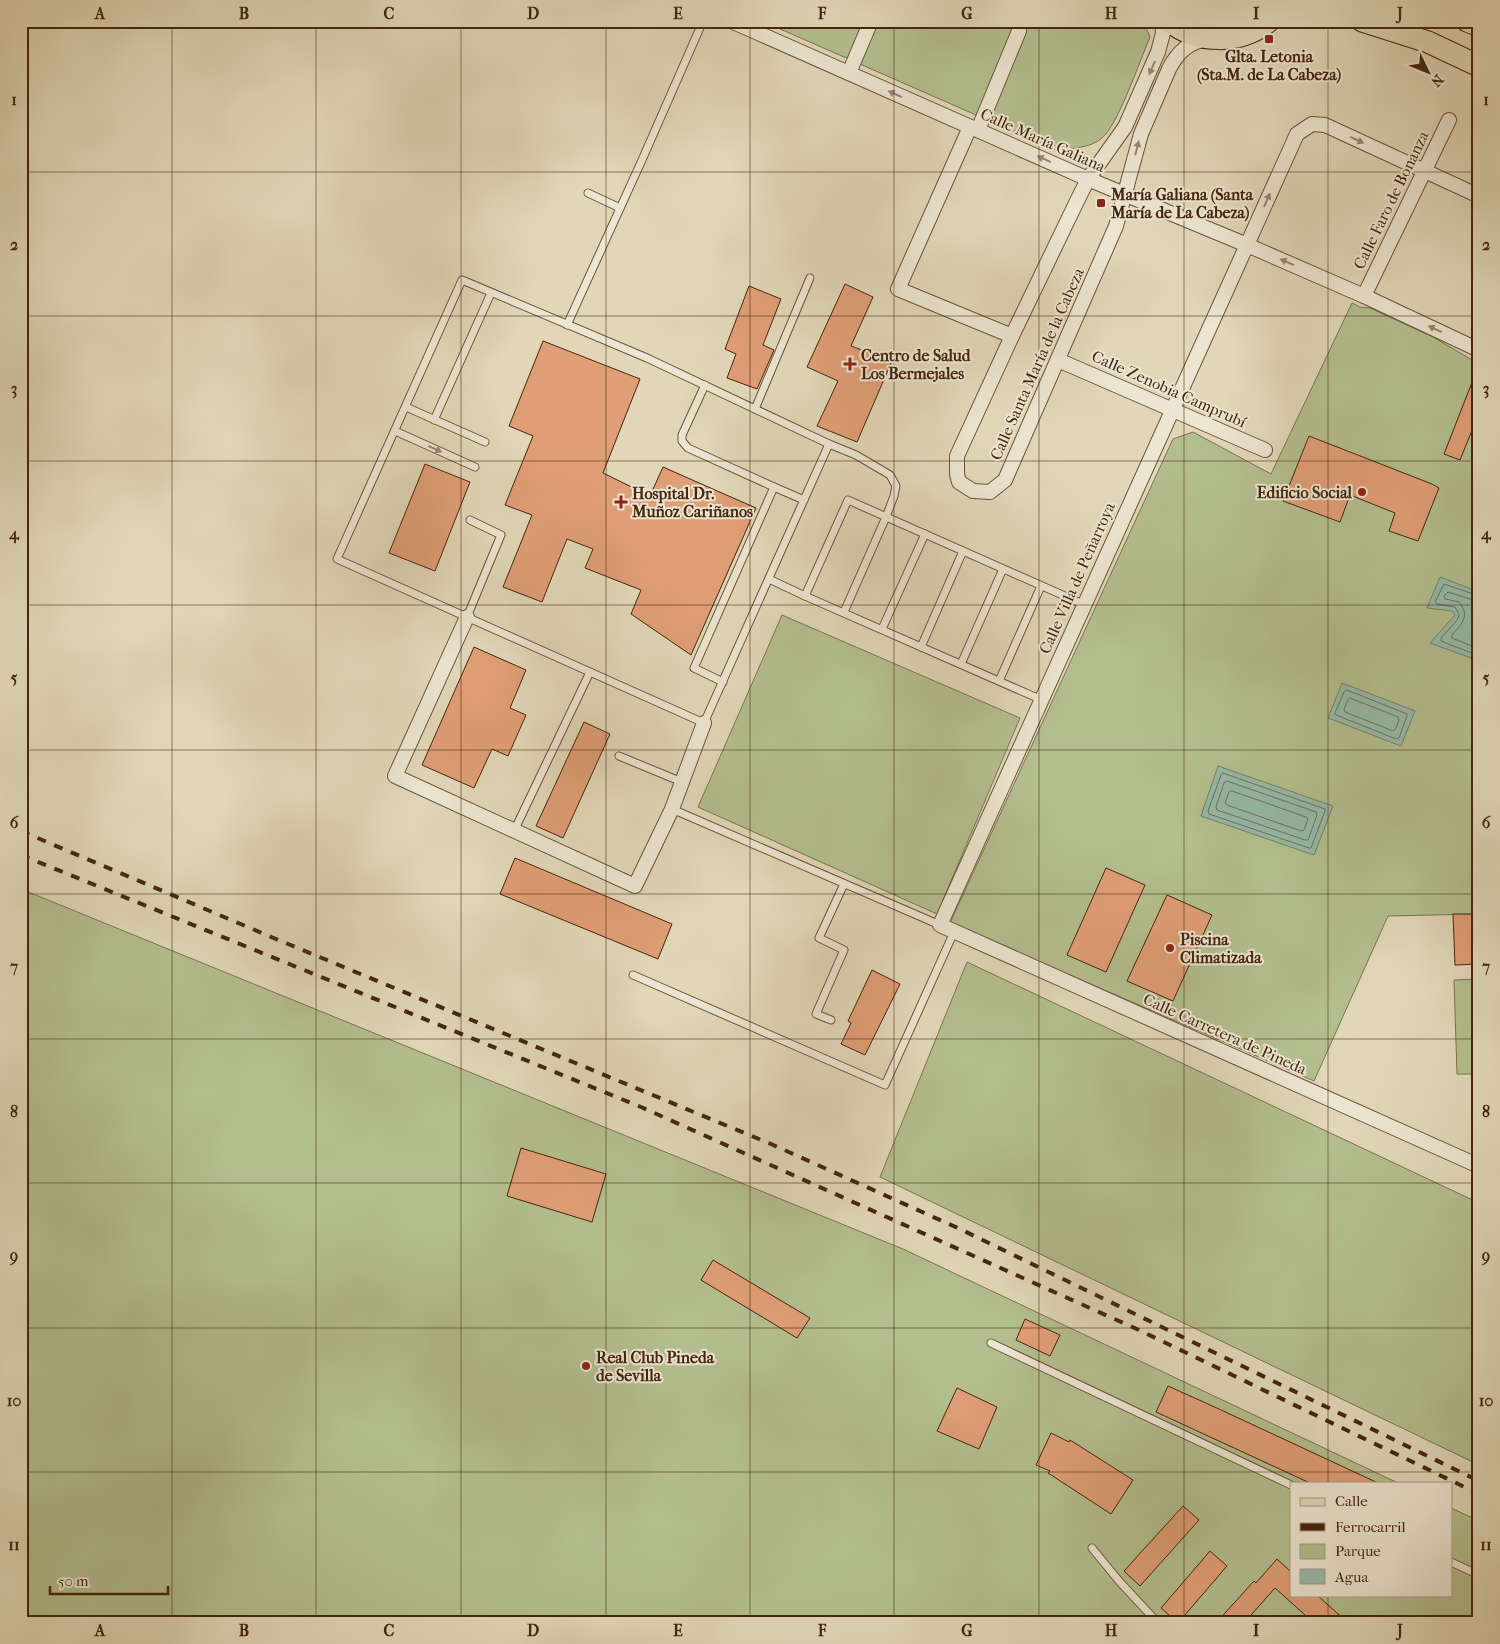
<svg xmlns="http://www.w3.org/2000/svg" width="1500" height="1644" font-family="'IM FELL French Canon',serif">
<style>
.green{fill:#b3be8e;stroke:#7c724e}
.water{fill:#95baa8;stroke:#757e6a}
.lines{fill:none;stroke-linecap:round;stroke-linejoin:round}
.shore{stroke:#6c705b;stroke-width:1}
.building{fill:#e09e76;stroke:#44250e}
.lane-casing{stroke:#6b5238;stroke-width:9}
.street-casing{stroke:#6b5238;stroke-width:16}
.primary-casing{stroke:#44250e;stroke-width:23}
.lane{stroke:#ece5d1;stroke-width:7}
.street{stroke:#ece5d1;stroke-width:14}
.primary{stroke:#e1d7b8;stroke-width:21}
.rail{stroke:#44250e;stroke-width:4;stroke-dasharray:9 9;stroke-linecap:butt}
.oneway{fill:#988570}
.grid{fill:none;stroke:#44250e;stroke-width:1;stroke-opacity:0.55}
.poi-dot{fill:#8f2418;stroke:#ece5d1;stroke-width:2}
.labels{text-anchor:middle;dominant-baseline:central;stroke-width:4;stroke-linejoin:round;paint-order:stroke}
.poi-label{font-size:16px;font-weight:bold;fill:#44250e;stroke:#ece5d1;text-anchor:start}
.street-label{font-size:16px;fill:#44250e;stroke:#ece5d1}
.neatline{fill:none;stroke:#44250e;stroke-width:2}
.grid-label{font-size:16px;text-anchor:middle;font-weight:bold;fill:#44250e}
</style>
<rect width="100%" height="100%" fill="#e1d7b8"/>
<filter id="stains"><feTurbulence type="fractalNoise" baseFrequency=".004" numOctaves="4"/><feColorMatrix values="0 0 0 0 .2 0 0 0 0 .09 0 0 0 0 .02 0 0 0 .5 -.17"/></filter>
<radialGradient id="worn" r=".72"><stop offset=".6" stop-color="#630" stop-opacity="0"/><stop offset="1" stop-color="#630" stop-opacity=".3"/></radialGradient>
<g class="green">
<path d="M 762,21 L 1143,21 L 1150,37 C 1141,58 1117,127 1102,138 C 1091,148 1072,148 1058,151 Z"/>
<path d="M 1352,303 L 1360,307 L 1370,308 L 1433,337 L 1474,361 L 1477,369 L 1479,369 L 1479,914 L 1388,916 L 1314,1081 L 950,923 L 1173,439 L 1193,432 L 1271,474 Z"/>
<path d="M 782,615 L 1020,718 L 937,914 L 698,807 Z"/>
<path d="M 21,889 L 903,1249 L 1398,1483 L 1291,1483 L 1291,1595 L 1451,1595 L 1451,1508 L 1479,1521 L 1479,1623 L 21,1623 Z"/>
<path d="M 967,962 L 1479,1203 L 1479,1465 L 880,1177 Z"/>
<path d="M 1479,979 L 1479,1074 L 1457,1074 L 1454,980 Z"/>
</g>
<g class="water">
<path d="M 1440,577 L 1479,592 L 1479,657 L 1477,660 L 1430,643 L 1455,615 L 1452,611 L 1427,608 Z"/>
<path d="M 1342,683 L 1415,711 L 1401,746 L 1328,718 Z"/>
<path d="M 1218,766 L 1333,806 L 1314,855 L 1201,816 Z"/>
</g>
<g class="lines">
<g class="shore">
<path d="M 1479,596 L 1444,584 L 1435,602 L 1437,604 L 1455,607 L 1459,614 L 1458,619 L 1441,638 L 1441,641 L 1479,656"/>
<path d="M 1479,602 L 1448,592 L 1444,596 L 1445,599 L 1459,602 C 1471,616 1461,625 1452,635 L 1452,638 L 1479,649"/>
<path d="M 1347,690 L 1407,714 L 1407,716 L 1399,738 L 1396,739 L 1336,715 L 1335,713 L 1344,692 Z"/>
<path d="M 1350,698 L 1398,717 L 1399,720 L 1395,730 L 1393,731 L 1345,712 L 1344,709 L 1348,700 Z"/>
<path d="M 1223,773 L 1325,809 L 1325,811 L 1311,848 L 1309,848 L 1209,814 L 1208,811 L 1221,775 Z"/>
<path d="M 1227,781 L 1316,812 L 1317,815 L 1308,840 L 1305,840 L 1217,810 L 1216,807 L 1224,783 Z"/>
<path d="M 1232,791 L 1306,817 L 1308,819 L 1304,830 L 1301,831 L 1227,805 L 1225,803 L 1229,792 Z"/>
</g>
</g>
<g class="building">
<path d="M 845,284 L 873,297 L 851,346 L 892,361 L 857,442 L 817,426 L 838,381 L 807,367 Z"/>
<path d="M 749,286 L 781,299 L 763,345 L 774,350 L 757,389 L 727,378 L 736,354 L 725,349 Z"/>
<path d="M 543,341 L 640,379 L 603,473 L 650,496 L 663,467 L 756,508 L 691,655 L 631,614 L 641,590 L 585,568 L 593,549 L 567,539 L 542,602 L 503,587 L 532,515 L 505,505 L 533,436 L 509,426 Z"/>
<path d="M 1478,367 L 1479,413 L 1460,460 L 1444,454 Z"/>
<path d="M 1309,436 L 1432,484 L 1439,488 L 1418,541 L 1389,531 L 1395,513 L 1350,495 L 1340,522 L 1283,501 Z"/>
<path d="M 425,464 L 470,482 L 435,571 L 389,553 Z"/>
<path d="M 474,647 L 526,670 L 510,708 L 526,715 L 508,756 L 492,749 L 474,788 L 422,765 Z"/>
<path d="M 584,722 L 610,734 L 563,838 L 536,826 Z"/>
<path d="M 515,858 L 672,924 L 658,959 L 500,894 Z"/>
<path d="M 1106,868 L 1145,885 L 1106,972 L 1067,955 Z"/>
<path d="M 1167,895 L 1212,915 L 1173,1001 L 1127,981 Z"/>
<path d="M 1453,914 L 1479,914 L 1479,964 L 1455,965 Z"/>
<path d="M 872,970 L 900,984 L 865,1055 L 841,1044 L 851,1023 L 848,1021 Z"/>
<path d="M 521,1148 L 606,1174 L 592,1222 L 507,1196 Z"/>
<path d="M 713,1260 L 810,1318 L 797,1338 L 701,1280 Z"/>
<path d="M 1025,1319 L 1060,1335 L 1050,1356 L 1016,1340 Z"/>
<path d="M 1168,1386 L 1219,1409 L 1378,1483 L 1310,1483 L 1156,1412 Z"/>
<path d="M 957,1388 L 997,1407 L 979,1449 L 937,1431 Z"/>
<path d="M 1051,1433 L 1069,1442 L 1070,1440 L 1133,1480 L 1111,1514 L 1048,1473 L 1050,1471 L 1036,1465 Z"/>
<path d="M 1183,1506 L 1199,1520 L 1140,1586 L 1124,1571 Z"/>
<path d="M 1210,1551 L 1227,1566 L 1178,1623 L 1161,1608 Z"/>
<path d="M 1277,1559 L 1291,1572 L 1291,1595 L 1317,1595 L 1348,1623 L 1314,1623 L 1275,1588 L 1244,1623 L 1216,1623 L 1254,1581 L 1256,1583 Z"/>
</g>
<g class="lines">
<defs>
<g id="lane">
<path d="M 588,193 L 620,208"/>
<path d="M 462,280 L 647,358 L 829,444 L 704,723 L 337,559 Z"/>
<path d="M 567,325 L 642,160 L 703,21"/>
<path d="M 705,385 L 682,435 L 682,441 L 688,448 L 774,487"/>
<path d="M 406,407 L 485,442"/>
<path d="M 755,409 L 810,278"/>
<path d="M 434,420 L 491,293"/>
<path d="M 395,431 L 475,467"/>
<path d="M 829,444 L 856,455 L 890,475 L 896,486 L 894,496 L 886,517 L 844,612"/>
<path d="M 769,579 L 805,596"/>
<path d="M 467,617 L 501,535 L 470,520"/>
<path d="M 882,629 L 925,534"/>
<path d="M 921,647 L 963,551"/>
<path d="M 961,664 L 1003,569"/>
<path d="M 999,681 L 1041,586"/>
<path d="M 723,682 L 694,668 L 774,487 L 804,500"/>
<path d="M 1042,700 L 805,596 L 848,500 L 1085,605"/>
<path d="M 619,756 L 682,782"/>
<path d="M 672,809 L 940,925"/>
<path d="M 514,831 L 590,672"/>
<path d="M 633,975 L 885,1085 L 954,932"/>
<path d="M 831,1020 L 816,1014 L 844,950 L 819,938 L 844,884"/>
<path d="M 991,1343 L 1291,1485"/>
<path d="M 1092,1548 L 1119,1581 L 1158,1623"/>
<path d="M 1451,1562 L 1479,1575"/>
</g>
<g id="street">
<path d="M 731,21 L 1088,179 L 1247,245 L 1364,296 L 1479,350"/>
<path d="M 1162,21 L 1163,33 L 1158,52 L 1125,127 L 1088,179 L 1078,199 L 1012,336 L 957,456 L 957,474 L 959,482 L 973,491 L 990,492 L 1005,480 L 1116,226 L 1141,134 L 1169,69 C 1177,53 1189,41 1208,39"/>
<path d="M 849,73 L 871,21"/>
<path d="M 970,127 L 898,289 L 1012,336"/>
<path d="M 978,130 L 1019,31 L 1018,21"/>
<path d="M 1479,196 L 1325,125 L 1312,124 L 1297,134 L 940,925 L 1479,1166"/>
<path d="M 1364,296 L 1449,120"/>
<path d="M 1058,360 L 1265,450"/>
<path d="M 467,617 L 395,776 L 635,886 L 672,809 L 704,723"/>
</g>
<g id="primary">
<path d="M 1169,21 C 1197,44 1241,45 1269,21"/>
<path d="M 1362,21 L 1428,42 L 1479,66"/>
<path d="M 1467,21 L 1479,26"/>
</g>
</defs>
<use href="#lane" class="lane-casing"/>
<use href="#street" class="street-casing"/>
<use href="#primary" class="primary-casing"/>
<use href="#lane" class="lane"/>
<use href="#street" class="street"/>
<use href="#primary" class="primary"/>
<g class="rail">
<path d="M 21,831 L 276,939 L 771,1144 L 960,1229 L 1479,1481"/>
<path d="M 21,855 L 641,1107 L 1139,1330 L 1479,1494"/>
</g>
</g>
<defs><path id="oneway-solid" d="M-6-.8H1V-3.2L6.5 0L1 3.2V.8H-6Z" transform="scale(1.25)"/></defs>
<g class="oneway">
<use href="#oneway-solid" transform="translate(1152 68) rotate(114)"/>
<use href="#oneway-solid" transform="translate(895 94) rotate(-156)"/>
<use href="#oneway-solid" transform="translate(1357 140) rotate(25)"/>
<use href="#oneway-solid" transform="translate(1137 148) rotate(-76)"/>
<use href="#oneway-solid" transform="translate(1044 159) rotate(-156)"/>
<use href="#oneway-solid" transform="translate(1267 200) rotate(-66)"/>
<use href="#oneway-solid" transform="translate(1287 262) rotate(-156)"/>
<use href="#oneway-solid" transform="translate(1435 329) rotate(-155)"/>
<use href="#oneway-solid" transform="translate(435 449) rotate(24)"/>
</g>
<path class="grid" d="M 172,21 L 172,1623M 316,21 L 316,1623M 461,21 L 461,1623M 606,21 L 606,1623M 750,21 L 750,1623M 894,21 L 894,1623M 1039,21 L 1039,1623M 1184,21 L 1184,1623M 1328,21 L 1328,1483M 21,172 L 1479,172M 21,316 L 1479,316M 21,461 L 1479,461M 21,605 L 1479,605M 21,750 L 1479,750M 21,894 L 1479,894M 21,1039 L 1479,1039M 21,1183 L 1479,1183M 21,1328 L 1479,1328M 21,1472 L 1479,1472M 1328,1595 L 1328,1623"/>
<g class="poi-dot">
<rect x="1264" y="34" width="10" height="10" rx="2.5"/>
<rect x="1096" y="198" width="10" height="10" rx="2.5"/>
<path d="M847.5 356.5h5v5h5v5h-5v5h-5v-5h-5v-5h5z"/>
<circle cx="1362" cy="492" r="5"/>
<path d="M618.5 494.5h5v5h5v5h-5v5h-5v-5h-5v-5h5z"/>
<circle cx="1170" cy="948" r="5"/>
<circle cx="586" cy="1366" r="5"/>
</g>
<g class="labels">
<g class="poi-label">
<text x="1269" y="56" text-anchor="middle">Glta. Letonia<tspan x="1269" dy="18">(Sta.M. de La Cabeza)</tspan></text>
<text x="1111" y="194">María Galiana (Santa<tspan x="1111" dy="18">María de La Cabeza)</tspan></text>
<text x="861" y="355">Centro de Salud<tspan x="861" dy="18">Los Bermejales</tspan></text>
<text x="1352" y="492" text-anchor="end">Edificio Social</text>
<text x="632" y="493">Hospital Dr.<tspan x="632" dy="18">Muñoz Cariñanos</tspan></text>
<text x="1180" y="939">Piscina<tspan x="1180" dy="18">Climatizada</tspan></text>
<text x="596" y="1357">Real Club Pineda<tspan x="596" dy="18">de Sevilla</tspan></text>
</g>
<g class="street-label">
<text transform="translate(1043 140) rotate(24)">Calle María Galiana</text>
<text transform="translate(1391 200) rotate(-64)">Calle Faro de Bonanza</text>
<text transform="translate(1037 364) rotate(-66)">Calle Santa María de la Cabeza</text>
<text transform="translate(1169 389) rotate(24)">Calle Zenobia Camprubí</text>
<text transform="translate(1077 578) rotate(-66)">Calle Villa de Peñarroya</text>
<text transform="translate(1225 1034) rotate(24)">Calle Carretera de Pineda</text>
</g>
</g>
<rect width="1500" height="1644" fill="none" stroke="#e1d7b8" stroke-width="55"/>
<rect x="1290" y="1482" width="162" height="115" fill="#ece5d1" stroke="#a99883"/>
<rect x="1300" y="1498" width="25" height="8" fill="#e1d7b8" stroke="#a99883"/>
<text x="1335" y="1506" font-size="15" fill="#44250e">Calle</text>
<rect x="1300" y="1523" width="25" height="8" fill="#44250e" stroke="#a99883"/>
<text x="1335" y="1532" font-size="15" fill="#44250e">Ferrocarril</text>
<rect x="1300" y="1544" width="25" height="15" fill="#b3be8e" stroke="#a99883"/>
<text x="1335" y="1556" font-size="15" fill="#44250e">Parque</text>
<rect x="1300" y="1569" width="25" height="15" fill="#95baa8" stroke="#a99883"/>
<text x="1335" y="1582" font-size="15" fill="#44250e">Agua</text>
<g transform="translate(1428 72) rotate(133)" stroke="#ece5d1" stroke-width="4" paint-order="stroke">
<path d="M0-4L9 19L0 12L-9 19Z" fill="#44250e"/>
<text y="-8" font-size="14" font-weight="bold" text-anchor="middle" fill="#44250e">N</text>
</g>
<path d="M50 1586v8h118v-8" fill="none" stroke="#44250e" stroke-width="2.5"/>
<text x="58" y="1586" font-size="15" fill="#44250e" stroke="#ece5d1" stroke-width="4" paint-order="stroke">50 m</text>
<rect x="28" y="28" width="1444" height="1588" class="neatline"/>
<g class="grid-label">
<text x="100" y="19">A</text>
<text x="244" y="19">B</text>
<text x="389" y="19">C</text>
<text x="533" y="19">D</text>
<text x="678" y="19">E</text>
<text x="822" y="19">F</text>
<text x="967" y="19">G</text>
<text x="1111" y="19">H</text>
<text x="1256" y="19">I</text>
<text x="1400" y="19">J</text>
<text x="14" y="105">1</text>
<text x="1486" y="105">1</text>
<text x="14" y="250">2</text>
<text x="1486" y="250">2</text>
<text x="14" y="394">3</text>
<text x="1486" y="394">3</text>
<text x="14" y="539">4</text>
<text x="1486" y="539">4</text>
<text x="14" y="683">5</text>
<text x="1486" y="683">5</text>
<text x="14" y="828">6</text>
<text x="1486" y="828">6</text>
<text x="14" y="972">7</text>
<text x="1486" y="972">7</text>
<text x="14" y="1117">8</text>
<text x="1486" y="1117">8</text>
<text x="14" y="1261">9</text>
<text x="1486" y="1261">9</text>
<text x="14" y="1406">10</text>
<text x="1486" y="1406">10</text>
<text x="14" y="1550">11</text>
<text x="1486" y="1550">11</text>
<text x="100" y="1636">A</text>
<text x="244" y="1636">B</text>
<text x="389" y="1636">C</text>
<text x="533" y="1636">D</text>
<text x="678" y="1636">E</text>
<text x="822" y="1636">F</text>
<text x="967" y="1636">G</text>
<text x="1111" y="1636">H</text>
<text x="1256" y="1636">I</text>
<text x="1400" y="1636">J</text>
</g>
<rect width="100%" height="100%" filter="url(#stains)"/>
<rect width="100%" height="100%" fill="url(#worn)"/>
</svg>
